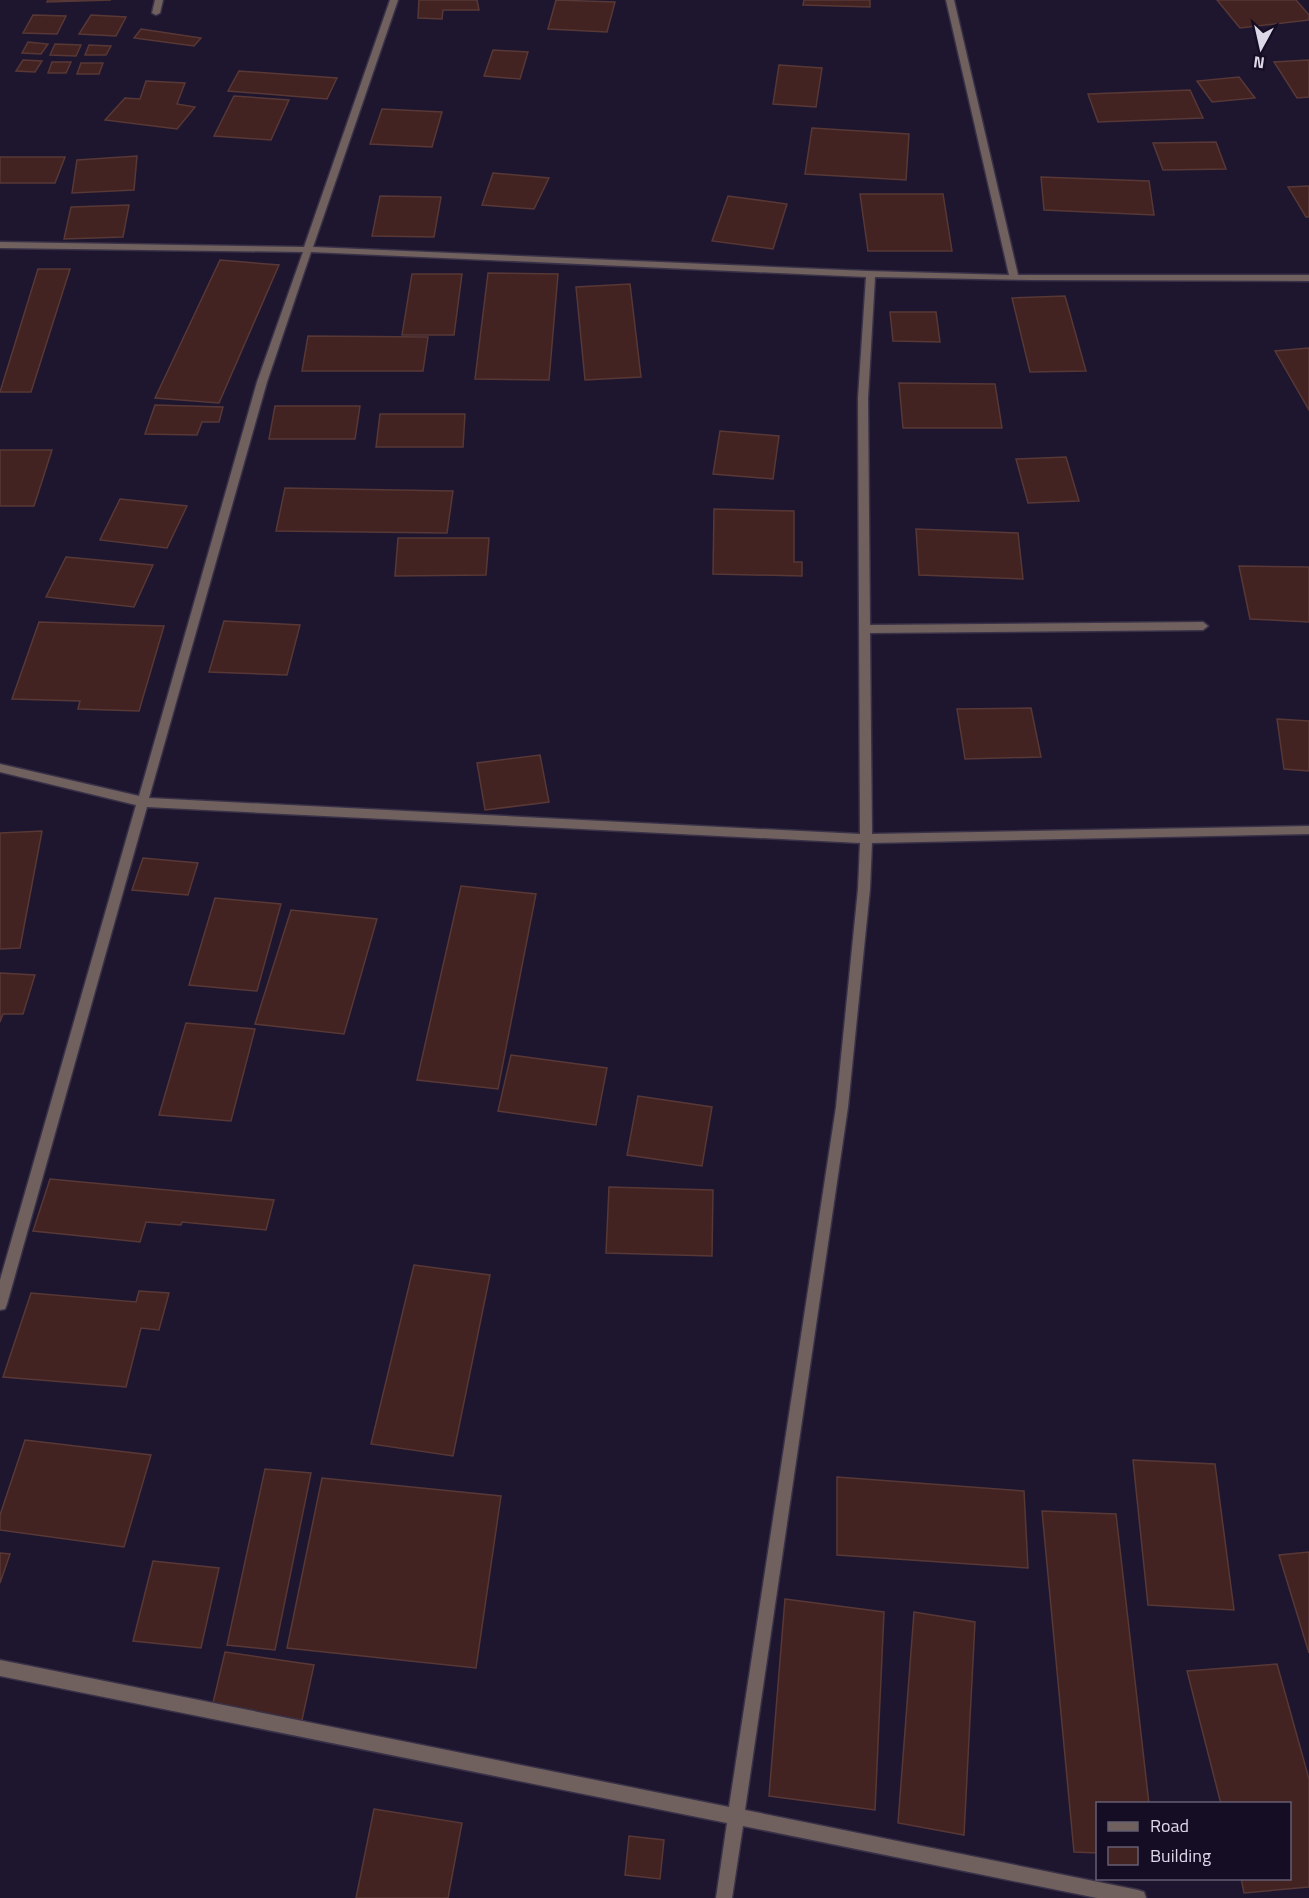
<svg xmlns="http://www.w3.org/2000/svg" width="1309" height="1898" font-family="'Titillium Web',sans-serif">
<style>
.building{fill:#432322;stroke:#573836;stroke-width:1.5}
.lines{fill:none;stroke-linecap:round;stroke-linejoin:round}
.minor-casing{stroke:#393148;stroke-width:3}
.minor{fill:#70615e;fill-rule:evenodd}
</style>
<rect width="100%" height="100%" fill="#1e162e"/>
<g class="building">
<path d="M 48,0 L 111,0 L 47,2 Z"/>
<path d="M 419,0 L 477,0 L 479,10 L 443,10 L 442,19 L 418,18 Z"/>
<path d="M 556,0 L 615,2 L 607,32 L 548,29 Z"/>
<path d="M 804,0 L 870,0 L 870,7 L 803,5 Z"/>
<path d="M 1217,0 L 1296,0 L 1309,15 L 1309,20 L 1240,28 Z"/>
<path d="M 33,15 L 66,16 L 57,34 L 23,33 Z"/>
<path d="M 91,15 L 126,17 L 116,36 L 79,34 Z"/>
<path d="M 141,29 L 201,38 L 194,46 L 134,38 Z"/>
<path d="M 28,42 L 48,44 L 41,54 L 22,53 Z"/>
<path d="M 55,44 L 81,45 L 76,56 L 50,55 Z"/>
<path d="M 89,45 L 111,46 L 106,55 L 85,55 Z"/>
<path d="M 493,50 L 528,52 L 520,79 L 484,76 Z"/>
<path d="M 23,60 L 42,61 L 35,72 L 16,71 Z"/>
<path d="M 1309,60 L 1309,97 L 1297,98 L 1274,62 Z"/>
<path d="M 52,62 L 71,62 L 66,73 L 48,73 Z"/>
<path d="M 81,63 L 103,63 L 99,74 L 77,74 Z"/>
<path d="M 779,65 L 822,68 L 816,107 L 773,104 Z"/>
<path d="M 239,71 L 337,78 L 327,99 L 228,91 Z"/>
<path d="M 1239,77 L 1255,98 L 1212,102 L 1197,81 Z"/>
<path d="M 146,81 L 185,83 L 177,104 L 195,107 L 177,129 L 105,120 L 125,98 L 140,99 Z"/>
<path d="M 1190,90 L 1203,118 L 1098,122 L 1088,94 Z"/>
<path d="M 234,96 L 289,100 L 271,140 L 214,136 Z"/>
<path d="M 382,109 L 442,112 L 432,147 L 370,144 Z"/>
<path d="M 812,128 L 909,134 L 906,180 L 805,174 Z"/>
<path d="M 1216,142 L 1226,169 L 1163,170 L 1153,143 Z"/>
<path d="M 137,156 L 134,190 L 72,193 L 77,160 Z"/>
<path d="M 0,157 L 65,157 L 55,183 L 0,183 Z"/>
<path d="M 493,173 L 549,178 L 534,209 L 482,205 Z"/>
<path d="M 1041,177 L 1149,181 L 1154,215 L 1044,210 Z"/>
<path d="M 1309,186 L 1309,217 L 1306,217 L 1288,187 Z"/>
<path d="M 860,194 L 943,194 L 952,251 L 868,251 Z"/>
<path d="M 380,196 L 441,197 L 434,237 L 372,236 Z"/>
<path d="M 728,196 L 787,204 L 773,249 L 712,241 Z"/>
<path d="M 129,205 L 123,237 L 64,239 L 71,207 Z"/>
<path d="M 220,260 L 279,265 L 219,403 L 155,398 Z"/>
<path d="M 38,269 L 70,269 L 31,392 L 0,392 Z"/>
<path d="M 488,273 L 558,274 L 549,380 L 475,379 Z"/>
<path d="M 412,274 L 462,274 L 454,335 L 402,335 Z"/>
<path d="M 630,284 L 641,377 L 585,380 L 576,287 Z"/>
<path d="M 1065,296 L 1086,371 L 1030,372 L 1012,298 Z"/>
<path d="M 890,312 L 936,312 L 940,342 L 893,341 Z"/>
<path d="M 308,336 L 428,337 L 423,371 L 302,371 Z"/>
<path d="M 1309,348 L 1309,410 L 1275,351 Z"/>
<path d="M 899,383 L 995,384 L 1002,428 L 903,428 Z"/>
<path d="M 155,405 L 223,407 L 219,422 L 202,422 L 197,435 L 145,434 Z"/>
<path d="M 275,406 L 360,406 L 355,439 L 269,439 Z"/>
<path d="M 380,414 L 465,414 L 463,447 L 376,447 Z"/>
<path d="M 720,431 L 779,436 L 773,479 L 713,474 Z"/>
<path d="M 0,450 L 52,450 L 34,506 L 0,506 Z"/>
<path d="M 1066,457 L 1079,501 L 1028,503 L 1016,459 Z"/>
<path d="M 285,488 L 453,491 L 447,533 L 276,531 Z"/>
<path d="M 120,499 L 187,506 L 167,548 L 100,540 Z"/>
<path d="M 714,509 L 794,511 L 794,562 L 802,562 L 802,576 L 713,574 Z"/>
<path d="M 916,529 L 1018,533 L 1023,579 L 919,575 Z"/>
<path d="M 398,538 L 489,538 L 486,575 L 395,576 Z"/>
<path d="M 66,557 L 153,565 L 134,607 L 46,597 Z"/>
<path d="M 1239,566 L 1309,567 L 1309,622 L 1250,619 Z"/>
<path d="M 224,621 L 300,625 L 287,675 L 209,672 Z"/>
<path d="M 39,622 L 164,626 L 139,711 L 78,709 L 80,701 L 12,699 Z"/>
<path d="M 1031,708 L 1041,757 L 965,759 L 957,709 Z"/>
<path d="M 1277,719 L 1309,721 L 1309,771 L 1284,769 Z"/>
<path d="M 540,755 L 549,802 L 485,810 L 477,763 Z"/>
<path d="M 42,831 L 20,948 L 0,949 L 0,833 Z"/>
<path d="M 143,858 L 198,863 L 188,895 L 132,890 Z"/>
<path d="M 461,886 L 536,894 L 498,1089 L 417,1080 Z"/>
<path d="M 215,898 L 281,904 L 257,991 L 189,985 Z"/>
<path d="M 291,910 L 377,919 L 344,1034 L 255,1024 Z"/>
<path d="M 0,973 L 35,975 L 23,1014 L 3,1014 L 0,1022 Z"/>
<path d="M 186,1023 L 255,1029 L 231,1121 L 159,1115 Z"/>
<path d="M 511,1055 L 607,1068 L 596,1125 L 498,1111 Z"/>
<path d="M 638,1096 L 712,1107 L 702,1166 L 627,1155 Z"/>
<path d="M 50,1179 L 274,1200 L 266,1230 L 182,1222 L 181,1225 L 146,1222 L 140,1242 L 33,1231 Z"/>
<path d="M 609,1187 L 713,1190 L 712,1256 L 606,1253 Z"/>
<path d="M 414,1265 L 490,1275 L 453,1456 L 371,1444 Z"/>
<path d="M 139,1291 L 169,1293 L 159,1330 L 141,1328 L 126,1387 L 3,1377 L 31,1293 L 136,1302 Z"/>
<path d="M 25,1440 L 151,1455 L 124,1547 L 0,1530 L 0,1515 Z"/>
<path d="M 1133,1460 L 1215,1464 L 1234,1610 L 1148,1605 Z"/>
<path d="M 265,1469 L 311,1473 L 275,1650 L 227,1645 Z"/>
<path d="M 837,1477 L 1024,1491 L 1028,1568 L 837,1555 Z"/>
<path d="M 322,1478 L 501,1496 L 476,1668 L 287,1648 Z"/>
<path d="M 1042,1511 L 1116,1514 L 1149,1804 L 1098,1804 L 1098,1853 L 1074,1852 Z"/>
<path d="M 1309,1552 L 1309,1653 L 1279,1555 Z"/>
<path d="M 0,1553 L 10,1554 L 0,1583 Z"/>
<path d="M 153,1561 L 219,1568 L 201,1648 L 133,1641 Z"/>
<path d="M 785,1599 L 884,1612 L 875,1810 L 769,1796 Z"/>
<path d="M 914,1612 L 975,1622 L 964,1835 L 898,1823 Z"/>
<path d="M 225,1652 L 314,1665 L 302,1720 L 212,1707 Z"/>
<path d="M 1277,1664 L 1309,1779 L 1309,1887 L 1244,1893 L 1241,1878 L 1290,1878 L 1290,1804 L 1221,1804 L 1187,1671 Z"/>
<path d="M 374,1809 L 462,1823 L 448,1898 L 356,1898 Z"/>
<path d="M 629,1836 L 664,1840 L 660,1879 L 625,1875 Z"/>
</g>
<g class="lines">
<defs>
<g id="minor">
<path d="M 155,0 L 163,0 L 160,13 L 156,15 L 152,13 Z"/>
<path d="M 390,0 L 398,0 L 313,247 L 868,271 L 1009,275 L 946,0 L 954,0 L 1018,275 L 1309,275 L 1309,281 L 1033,280 L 875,277 L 868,398 L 870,625 L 1203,622 L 1208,626 L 1203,630 L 870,633 L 872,834 L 1309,826 L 1309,834 L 872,843 L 870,889 L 848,1107 L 745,1810 L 1138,1890 L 1144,1892 L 1146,1898 L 1097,1898 L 743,1826 L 732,1898 L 716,1898 L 727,1823 L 0,1676 L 0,1660 L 729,1807 L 836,1107 L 858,889 L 860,843 L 147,807 L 7,1304 L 5,1309 L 0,1310 L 0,1280 L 136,805 L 0,772 L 0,764 L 139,796 L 257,382 L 303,252 L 0,248 L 0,242 L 304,247 ZM 311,252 L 866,277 L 858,398 L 860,834 L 149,798 L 267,382 Z"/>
</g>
</defs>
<use href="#minor" class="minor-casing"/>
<use href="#minor" class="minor"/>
</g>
<rect x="1096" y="1802" width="195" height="78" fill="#150d24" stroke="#655e72" stroke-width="1.5"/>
<rect x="1108" y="1822" width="30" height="9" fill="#70615e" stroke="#655e72" stroke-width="1.5"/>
<text x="1150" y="1832" font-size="18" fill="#dcd8e8">Road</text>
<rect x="1108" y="1847" width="30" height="18" fill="#432322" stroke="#655e72" stroke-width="1.5"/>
<text x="1150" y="1862" font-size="18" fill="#dcd8e8">Building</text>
<g transform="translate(1261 48) rotate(188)" stroke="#150d24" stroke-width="4.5" paint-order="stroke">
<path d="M0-4.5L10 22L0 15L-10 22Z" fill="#dcd8e8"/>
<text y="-9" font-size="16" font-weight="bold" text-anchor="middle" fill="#dcd8e8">N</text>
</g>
</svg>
